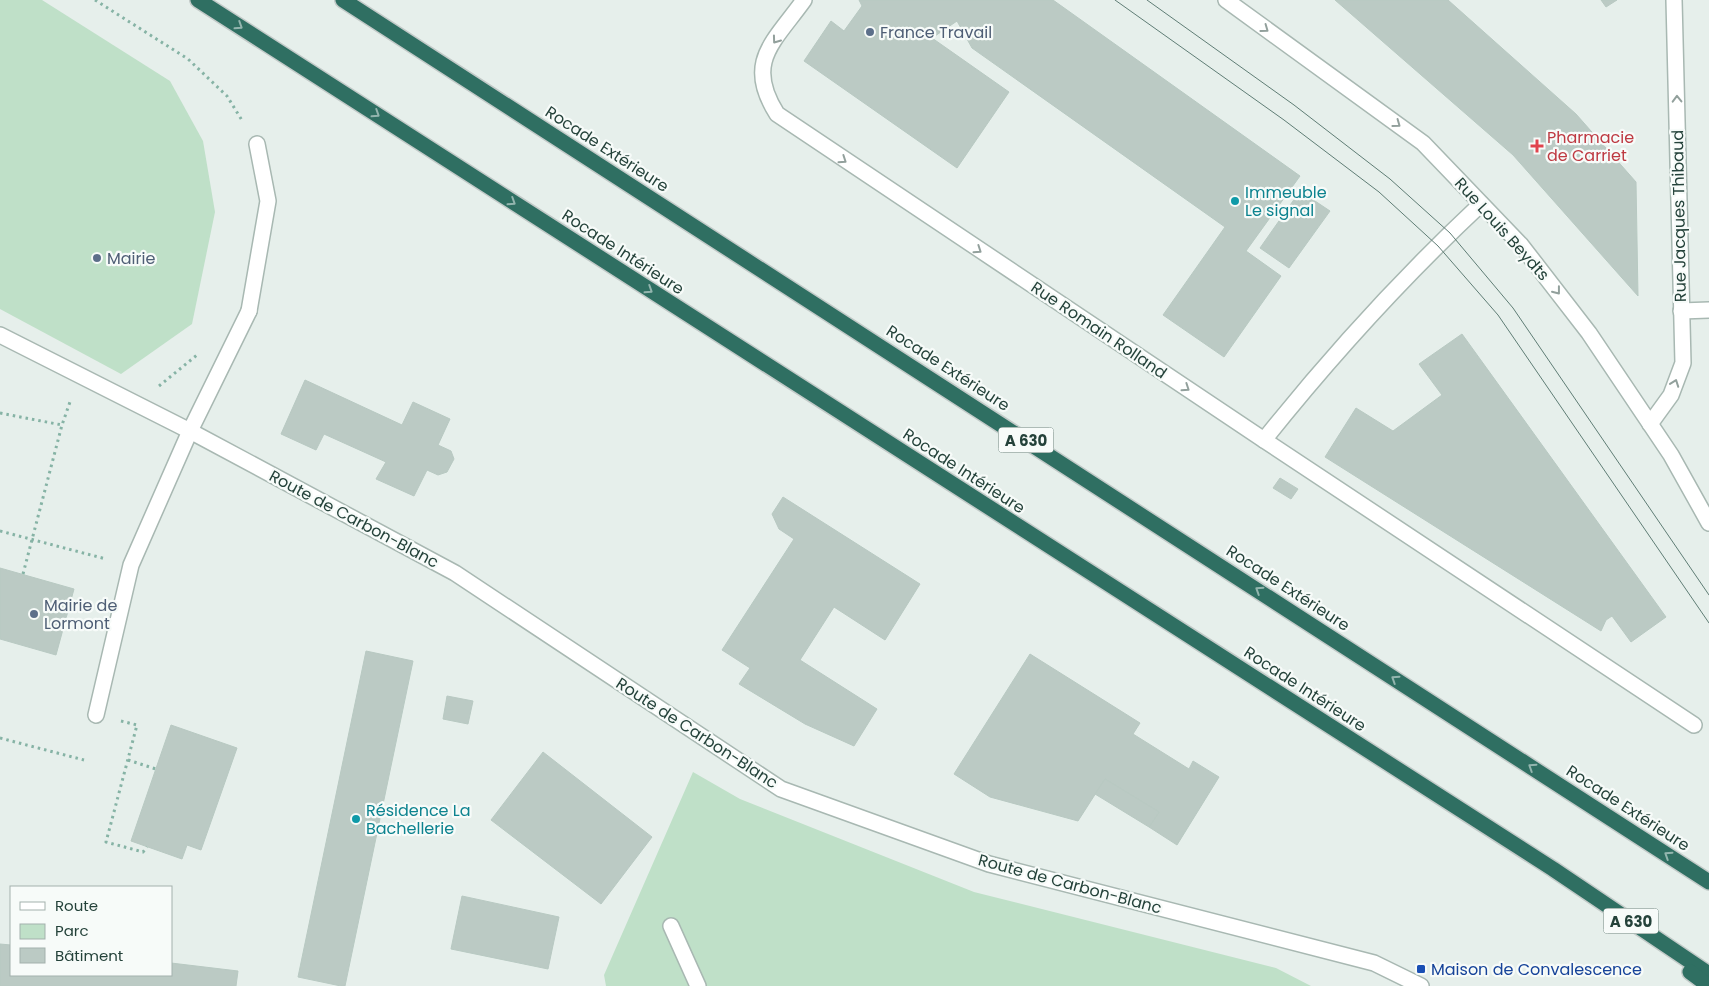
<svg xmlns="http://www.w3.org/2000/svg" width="1709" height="986" font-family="Poppins,sans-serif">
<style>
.green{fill:#bfe0c8}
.building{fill:#bbcac4;stroke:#b8c9c2}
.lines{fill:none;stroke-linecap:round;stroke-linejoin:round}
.lane-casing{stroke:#a8b8b2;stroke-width:18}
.street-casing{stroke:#a8b8b2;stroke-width:18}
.highway-casing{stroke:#c2cac8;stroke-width:18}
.path{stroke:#86b3a5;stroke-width:3;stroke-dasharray:2.5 4;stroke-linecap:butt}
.lane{stroke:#fff;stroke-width:15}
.street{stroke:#fff;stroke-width:15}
.highway{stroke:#2f6f62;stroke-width:15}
.tram{stroke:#5f7d75;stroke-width:1}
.oneway{stroke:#93b5ae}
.oneway2{stroke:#92a09c}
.service-dot{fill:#5c6f8a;stroke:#f7fbf9;stroke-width:2}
.health-dot{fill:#e0444e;stroke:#f7fbf9;stroke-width:2}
.culture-dot{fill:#0f9aa8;stroke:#f7fbf9;stroke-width:2}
.transit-dot{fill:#1a4fb4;stroke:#f7fbf9;stroke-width:2}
.labels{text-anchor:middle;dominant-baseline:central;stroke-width:4.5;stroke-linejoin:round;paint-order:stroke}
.shield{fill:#f7fbf9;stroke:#637a73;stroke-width:1}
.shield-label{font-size:15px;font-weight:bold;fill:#24423a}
.service-label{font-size:16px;fill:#4e5e75;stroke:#f7fbf9;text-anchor:start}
.health-label{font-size:16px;fill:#be3a42;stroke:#f7fbf9;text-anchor:start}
.street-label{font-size:16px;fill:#24423a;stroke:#f7fbf9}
.culture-label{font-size:16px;fill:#0d838f;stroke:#f7fbf9;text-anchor:start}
.transit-label{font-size:16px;fill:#164399;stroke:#f7fbf9;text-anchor:start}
</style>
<rect width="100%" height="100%" fill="#e6efeb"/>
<g class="green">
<path d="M 0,0 L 42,0 L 170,81 L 203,141 L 215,212 L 192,324 L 121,374 L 0,309 Z"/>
<path d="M 693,772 L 740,799 L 974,892 L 1276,968 L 1311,986 L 606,986 L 604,975 Z"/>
</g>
<g class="building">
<path d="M 859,0 L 1053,0 L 1300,176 L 1246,251 L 1281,276 L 1224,357 L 1163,315 L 1225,227 L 972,48 L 957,21 L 932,38 L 1009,92 L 957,168 L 804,61 L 831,21 L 844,31 L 862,6 Z"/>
<path d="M 1335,0 L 1448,0 L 1576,114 L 1636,182 L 1638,296 L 1513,155 Z"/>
<path d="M 1601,0 L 1617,0 L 1606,7 Z"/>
<path d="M 1300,191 L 1330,211 L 1289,268 L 1260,248 Z"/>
<path d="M 1462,334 L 1666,617 L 1631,642 L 1612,616 L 1606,620 L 1601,631 L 1325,457 L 1356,408 L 1393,431 L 1442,395 L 1419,364 Z"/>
<path d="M 305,380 L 402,425 L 413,402 L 450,419 L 438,445 L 451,451 L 454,459 L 447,472 L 438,475 L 427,470 L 414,496 L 376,479 L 386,462 L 324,434 L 316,450 L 281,434 Z"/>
<path d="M 1280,478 L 1298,489 L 1291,499 L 1273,488 Z"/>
<path d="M 783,497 L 920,584 L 885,640 L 834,607 L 800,660 L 877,709 L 854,746 L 805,724 L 739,684 L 750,668 L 722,650 L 794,539 L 779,529 L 772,514 Z"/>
<path d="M 0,568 L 74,589 L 56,655 L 0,639 Z"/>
<path d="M 366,651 L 413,661 L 345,986 L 341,986 L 298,977 Z"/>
<path d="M 1030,654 L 1140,723 L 1133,734 L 1189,769 L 1193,761 L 1219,777 L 1177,845 L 1149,827 L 1159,812 L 1105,779 L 1078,821 L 990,797 L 954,774 Z"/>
<path d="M 447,696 L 473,701 L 468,724 L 443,719 Z"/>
<path d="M 171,725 L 237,748 L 201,850 L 187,845 L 182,859 L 131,841 Z"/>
<path d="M 543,752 L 652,837 L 601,904 L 491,820 Z"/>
<path d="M 1105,779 L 1159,812 L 1149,827 L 1095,794 Z"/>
<path d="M 462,896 L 559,917 L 548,969 L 451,949 Z"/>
<path d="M 0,944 L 11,945 L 11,975 L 171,975 L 171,963 L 238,971 L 236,986 L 0,986 Z"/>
</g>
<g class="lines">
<defs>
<g id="lane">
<path d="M 249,311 L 268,201 L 257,144"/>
<path d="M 1681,311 L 1709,310"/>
<path d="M 1264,440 L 1694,725"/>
<path d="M 96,715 L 131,565 L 190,431"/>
<path d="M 671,926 L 698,986"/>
</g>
<g id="street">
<path d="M 804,0 C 774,42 744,62 777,114 L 1264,440 C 1331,356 1403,277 1481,204"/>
<path d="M 1226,0 L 1423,143 L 1521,245 L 1589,333 L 1671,455 L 1709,523"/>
<path d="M 0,335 L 190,431 L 455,573 L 781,789 L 989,864 L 1374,963 L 1421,986"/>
<path d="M 1650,424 L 1671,395 L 1683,363 L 1674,0"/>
<path d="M 190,431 L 249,311"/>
</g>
<g id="highway">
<path d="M 198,0 L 1553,869 L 1709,974"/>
<path d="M 343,0 L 1709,882"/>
<path d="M 1690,972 L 1709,986"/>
</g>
</defs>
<use href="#lane" class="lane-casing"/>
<use href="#street" class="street-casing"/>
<use href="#highway" class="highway-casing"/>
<g class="path">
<path d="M 95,0 L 188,59 L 227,96 L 243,122"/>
<path d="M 159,386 L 197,355"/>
<path d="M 0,413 L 62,425"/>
<path d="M 0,531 L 106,559"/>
<path d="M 23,574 L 62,425 L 71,399"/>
<path d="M 121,721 L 137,725 L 106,842 L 143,852 L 147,847"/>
<path d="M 0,738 L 84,760"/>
<path d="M 128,760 L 156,769"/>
</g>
<use href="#lane" class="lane"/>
<use href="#street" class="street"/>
<use href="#highway" class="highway"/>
<g class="tram">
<path d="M 1115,0 L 1284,120 L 1379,192 L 1438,246 L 1498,315 L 1709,623"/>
<path d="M 1147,0 L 1294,105 L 1390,179 L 1450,233 L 1513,308 L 1709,595"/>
</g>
</g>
<defs><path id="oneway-chevron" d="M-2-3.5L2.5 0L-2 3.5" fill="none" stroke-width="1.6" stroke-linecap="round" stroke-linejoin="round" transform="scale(1.25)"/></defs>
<g class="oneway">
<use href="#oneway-chevron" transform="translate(239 26) rotate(33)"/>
<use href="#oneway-chevron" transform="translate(376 114) rotate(33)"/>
<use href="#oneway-chevron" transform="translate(512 202) rotate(33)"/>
<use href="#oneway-chevron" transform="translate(649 290) rotate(33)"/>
<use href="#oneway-chevron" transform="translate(1259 590) rotate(-147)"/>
<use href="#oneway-chevron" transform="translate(1395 679) rotate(-147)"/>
<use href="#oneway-chevron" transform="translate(1532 767) rotate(-147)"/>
<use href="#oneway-chevron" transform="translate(1668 855) rotate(-147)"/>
</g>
<g class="oneway2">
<use href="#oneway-chevron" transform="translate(1265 29) rotate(36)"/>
<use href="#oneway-chevron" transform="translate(776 40) rotate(126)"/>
<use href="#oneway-chevron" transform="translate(1677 99) rotate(-91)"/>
<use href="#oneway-chevron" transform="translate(1397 124) rotate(36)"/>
<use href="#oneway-chevron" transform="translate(843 160) rotate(34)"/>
<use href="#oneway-chevron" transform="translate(978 250) rotate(34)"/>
<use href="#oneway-chevron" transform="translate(1557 291) rotate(52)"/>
<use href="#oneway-chevron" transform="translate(1675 383) rotate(-70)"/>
<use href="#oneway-chevron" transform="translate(1186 388) rotate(34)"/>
</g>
<g class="service-dot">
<circle cx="870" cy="32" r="5"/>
<circle cx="97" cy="258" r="5"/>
<circle cx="34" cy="614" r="5"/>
</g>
<path class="health-dot" d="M1534.5 138.5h5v5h5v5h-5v5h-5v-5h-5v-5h5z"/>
<g class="culture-dot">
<circle cx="1235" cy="201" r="5"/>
<circle cx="356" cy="819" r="5"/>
</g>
<rect class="transit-dot" x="1416" y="964" width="10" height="10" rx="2.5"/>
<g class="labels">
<g class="shield">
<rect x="998.5" y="427.5" width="55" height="25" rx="4"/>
<rect x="1603.5" y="908.5" width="55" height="25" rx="4"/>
</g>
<g class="shield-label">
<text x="1026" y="440">A 630</text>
<text x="1631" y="921">A 630</text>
</g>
<g class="service-label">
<text x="880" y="32">France Travail</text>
<text x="107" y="258">Mairie</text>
<text x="44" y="605">Mairie de<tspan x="44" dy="18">Lormont</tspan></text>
</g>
<g class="health-label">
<text x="1547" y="137">Pharmacie<tspan x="1547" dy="18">de Carriet</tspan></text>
</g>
<g class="street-label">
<text transform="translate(607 149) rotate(33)">Rocade Extérieure</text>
<text transform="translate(1679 216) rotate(-91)">Rue Jacques Thibaud</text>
<text transform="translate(1502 229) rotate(48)">Rue Louis Beydts</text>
<text transform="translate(623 252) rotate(33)">Rocade Intérieure</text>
<text transform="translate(1099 330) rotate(34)">Rue Romain Rolland</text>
<text transform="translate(948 368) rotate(33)">Rocade Extérieure</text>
<text transform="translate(964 471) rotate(33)">Rocade Intérieure</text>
<text transform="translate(354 519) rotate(28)">Route de Carbon-Blanc</text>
<text transform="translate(1288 588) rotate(33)">Rocade Extérieure</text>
<text transform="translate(1305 689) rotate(33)">Rocade Intérieure</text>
<text transform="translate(697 733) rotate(33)">Route de Carbon-Blanc</text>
<text transform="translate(1628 808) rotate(33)">Rocade Extérieure</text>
<text transform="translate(1070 884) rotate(15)">Route de Carbon-Blanc</text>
</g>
<g class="culture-label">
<text x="1245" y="192">Immeuble<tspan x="1245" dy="18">Le signal</tspan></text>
<text x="366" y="810">Résidence La<tspan x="366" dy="18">Bachellerie</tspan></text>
</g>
<g class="transit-label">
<text x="1431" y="969">Maison de Convalescence</text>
</g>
</g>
<rect x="10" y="886" width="162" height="90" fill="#f7fbf9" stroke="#a3b1ad"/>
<rect x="20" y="902" width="25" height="8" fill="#ffffff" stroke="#a3b1ad"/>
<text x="55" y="911" font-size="15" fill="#24423a">Route</text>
<rect x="20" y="924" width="25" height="15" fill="#bfe0c8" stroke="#a3b1ad"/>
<text x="55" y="936" font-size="15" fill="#24423a">Parc</text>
<rect x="20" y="948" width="25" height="15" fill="#bbcac4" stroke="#a3b1ad"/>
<text x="55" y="961" font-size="15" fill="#24423a">Bâtiment</text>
</svg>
